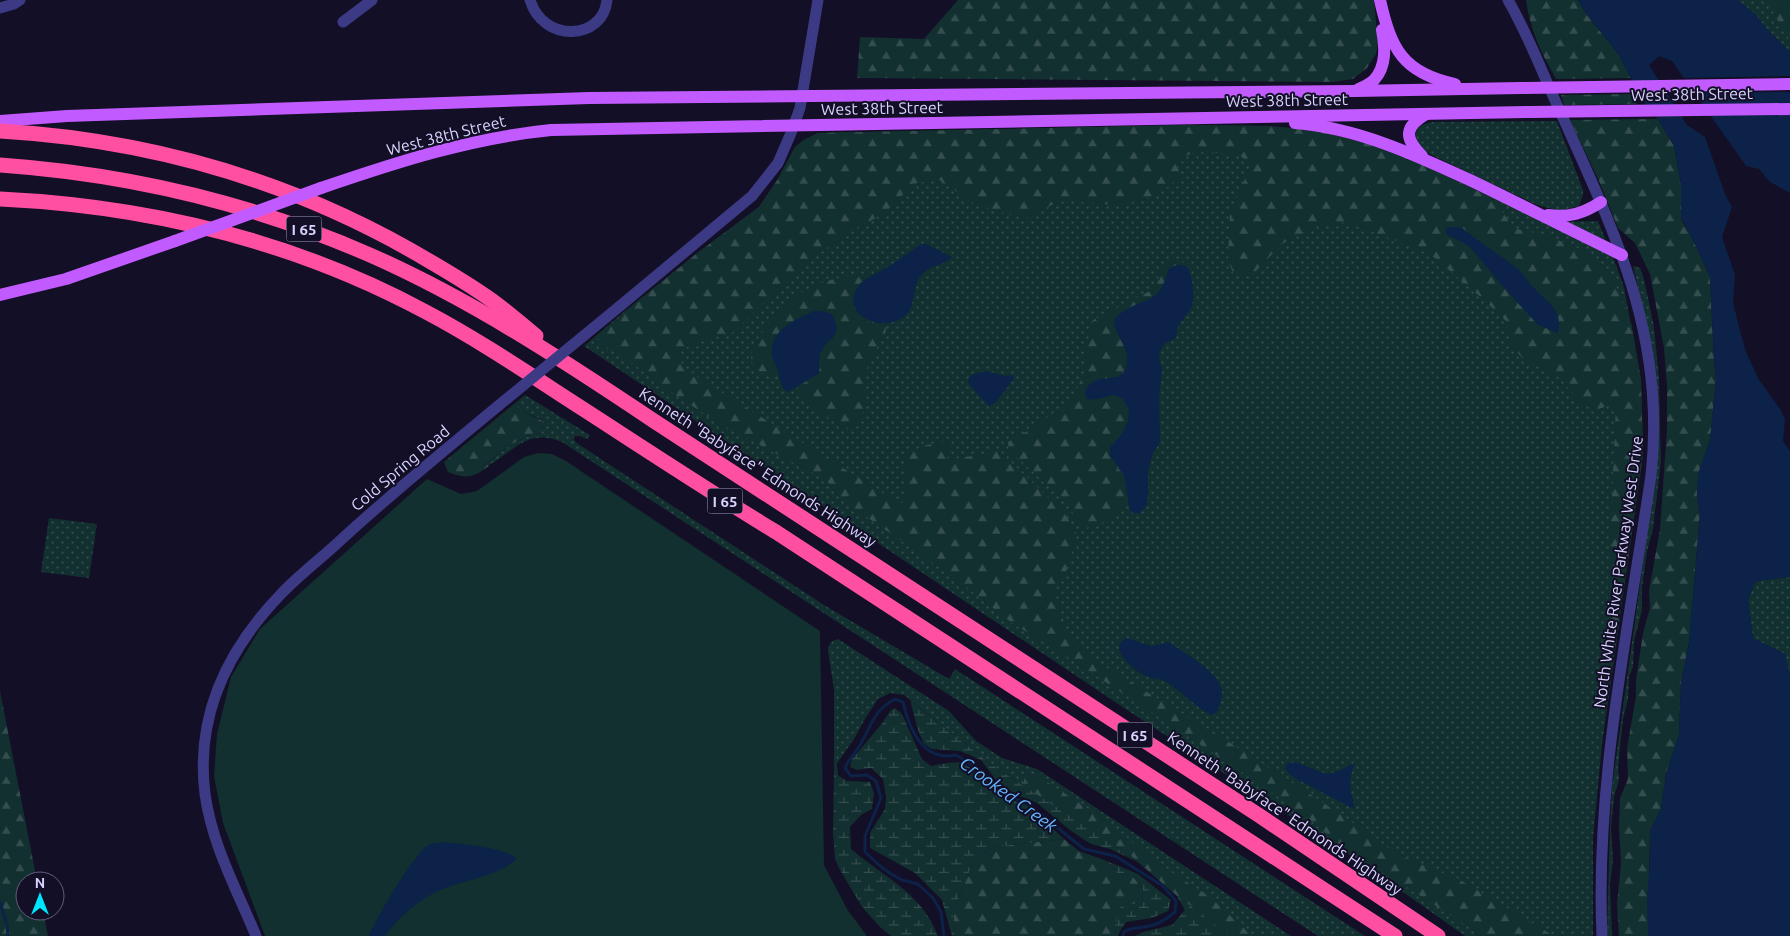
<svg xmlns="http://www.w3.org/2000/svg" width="1790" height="936" font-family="Ubuntu,sans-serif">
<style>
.grass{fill:url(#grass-dots)}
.forest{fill:url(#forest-firs);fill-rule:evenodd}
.wetland{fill:url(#wetland-marsh)}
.garden{fill:#12302f}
.water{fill:#0c2248}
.pier{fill:#130f26}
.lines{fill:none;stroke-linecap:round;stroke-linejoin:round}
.stream{stroke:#0c2248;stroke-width:3}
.minor{stroke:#3d3a85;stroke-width:11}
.major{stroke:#c25bff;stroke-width:12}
.highway{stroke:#ff4fa3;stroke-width:15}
.minor-bridge{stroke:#3d3a85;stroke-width:11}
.major-bridge{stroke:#c25bff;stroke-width:12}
.labels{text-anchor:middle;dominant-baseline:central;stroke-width:4;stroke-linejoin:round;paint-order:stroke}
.shield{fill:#130f26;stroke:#9e99be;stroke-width:1}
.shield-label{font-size:15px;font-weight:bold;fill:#d9d4ff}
.street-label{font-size:16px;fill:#d9d4ff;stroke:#130f26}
.water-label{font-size:18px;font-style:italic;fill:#62b6ff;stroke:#130f26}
</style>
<defs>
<pattern id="grass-dots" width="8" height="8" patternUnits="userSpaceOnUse" patternTransform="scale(1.25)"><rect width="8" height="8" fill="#12302f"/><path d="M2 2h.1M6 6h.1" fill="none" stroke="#344d4e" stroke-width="1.8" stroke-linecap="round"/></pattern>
<pattern id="forest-firs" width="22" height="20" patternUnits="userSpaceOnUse" patternTransform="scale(1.25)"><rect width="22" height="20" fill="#12302f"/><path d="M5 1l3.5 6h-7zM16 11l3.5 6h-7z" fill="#344d4e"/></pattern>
<pattern id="wetland-marsh" width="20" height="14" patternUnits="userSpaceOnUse" patternTransform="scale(1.25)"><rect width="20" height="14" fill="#12302f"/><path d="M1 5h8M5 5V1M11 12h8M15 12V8" fill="none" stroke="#344d4e"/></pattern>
</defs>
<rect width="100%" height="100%" fill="#130f26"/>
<g class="grass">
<path d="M 1738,0 L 1790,0 L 1790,52 Z"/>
<path d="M 1557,121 L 1583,190 L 1583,195 L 1579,206 L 1560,211 L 1537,205 L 1421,150 C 1413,134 1413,125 1433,122 Z"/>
<path d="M 1188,125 L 1269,126 L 1389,149 L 1600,248 L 1613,257 L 1624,287 L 1641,380 L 1643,454 L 1602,744 L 1593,839 L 1593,936 L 1465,936 L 1365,865 L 1127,710 L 584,346 L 625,311 L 696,254 L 759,207 L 778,179 L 795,147 L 804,140 L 818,133 Z"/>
<path d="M 1598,221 L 1606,241 L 1566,222 Z"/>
<path d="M 1633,266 L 1640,268 L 1644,279 L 1654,327 L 1659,379 L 1661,461 L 1653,529 L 1647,551 L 1642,588 L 1642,610 L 1634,641 L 1633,667 L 1629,677 L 1628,699 L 1623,719 L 1618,767 L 1619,779 L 1614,797 L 1611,827 L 1613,859 L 1610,885 L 1612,936 L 1607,936 L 1610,824 L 1612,787 L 1651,505 L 1645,318 Z"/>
<path d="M 525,395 L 590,435 L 587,439 L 580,436 L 575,436 L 574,440 L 578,444 L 824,605 L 949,679 L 955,669 L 1365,936 L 1318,936 L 562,442 C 536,432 525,440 504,455 C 497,460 492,465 483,466 C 501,451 519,437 542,432 L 543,420 L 522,411 L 514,404 Z"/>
<path d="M 49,518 L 97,524 L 89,578 L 41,572 Z"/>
<path d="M 1790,577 L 1790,676 L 1784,654 L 1753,639 L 1748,600 L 1755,581 Z"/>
<path d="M 838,639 L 949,711 L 976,741 L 1002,758 L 1037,769 L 1291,936 L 1230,936 L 1176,895 L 1130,855 L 992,765 L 904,695 L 890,693 L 878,699 L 865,719 L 854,739 L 834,768 L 834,690 L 828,650 C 829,643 831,641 838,639 Z"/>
</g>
<g class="forest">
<path d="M 958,0 L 1374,0 L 1378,43 L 1376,54 L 1367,68 L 1353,79 L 1333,82 L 857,78 L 860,37 L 924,39 Z"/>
<path d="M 1526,0 L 1578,0 L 1587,15 L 1619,55 L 1631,78 L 1556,79 C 1541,53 1530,29 1526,0 Z"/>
<path d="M 1766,0 L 1790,0 L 1790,41 L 1767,2 Z"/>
<path d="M 1633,94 L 1637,104 L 1564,105 L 1561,95 Z"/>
<path d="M 1658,119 L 1674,146 L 1681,185 L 1681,219 L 1695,244 L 1710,277 L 1714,361 L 1716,381 L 1710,440 L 1699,472 L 1697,496 L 1700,514 L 1689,643 L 1681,683 L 1679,735 L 1666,774 L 1661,809 L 1650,831 L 1648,936 L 1619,936 L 1617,904 L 1621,863 L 1619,827 L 1620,798 L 1628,779 L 1627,748 L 1636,696 L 1636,680 L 1643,633 L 1650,608 L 1649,591 L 1660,529 L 1667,429 L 1667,386 L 1664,348 L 1650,274 L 1635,243 L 1618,228 L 1599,181 L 1570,120 Z"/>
<path d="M 1188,125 L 1269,126 L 1314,130 L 1389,149 L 1494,199 L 1513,228 L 1548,236 L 1595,255 L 1619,291 L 1632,326 L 1641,380 L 1643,454 L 1607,707 L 1601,697 L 1605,651 L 1616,406 L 1610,405 L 1596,410 L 1581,404 L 1560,378 L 1523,359 L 1510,344 L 1506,321 L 1483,299 L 1430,254 L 1368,230 L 1341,222 L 1313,227 L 1282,244 L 1254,273 L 1241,277 L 1233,273 L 1228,260 L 1230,214 L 1251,165 L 1238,154 L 1196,152 L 1175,160 L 1181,176 C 1160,195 1143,203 1115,204 C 1078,207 1066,188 1032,219 L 1013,216 L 973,203 L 938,179 L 913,184 L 886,212 L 849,233 L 817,255 L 767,299 L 734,332 L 708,339 L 680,350 L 680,363 L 697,377 L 902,505 L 906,484 L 906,453 L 927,445 L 952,440 L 947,460 L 979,455 L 998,450 L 1064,512 L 1076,532 L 1070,564 L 1054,592 L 1069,638 L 1089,657 L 1213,732 L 1339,813 L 1398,855 L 1460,880 L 1554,936 L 1483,936 L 1391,877 L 1357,860 L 1313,822 L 1260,784 L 1063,654 L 1012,623 L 960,582 L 844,501 L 826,480 L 722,425 L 675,395 L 625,358 L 604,346 L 595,337 L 696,254 L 759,207 L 778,179 L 795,147 L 804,140 L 818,133 ZM 1462,228 L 1521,272 L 1531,285 L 1545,298 L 1557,312 L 1529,315 L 1499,282 L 1469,246 L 1446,234 Z"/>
<path d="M 1172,259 L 1185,263 L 1188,267 L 1181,265 L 1168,270 C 1159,311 1136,295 1114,320 C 1115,334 1121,337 1125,349 C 1134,373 1118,379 1098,379 L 1104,397 C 1121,393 1132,403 1128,421 C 1125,432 1118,440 1110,447 L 1114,464 L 1124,475 L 1128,498 C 1116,516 1107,524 1085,528 L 1079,524 L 1068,505 L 1019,459 L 1009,453 L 1008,442 L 1036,426 L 1073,398 L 1085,371 L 1086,348 L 1093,320 L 1154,289 L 1160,275 L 1161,265 Z"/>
<path d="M 858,275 L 870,277 L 860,283 L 862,317 L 873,323 L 887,324 L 884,339 L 878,346 L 865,373 L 867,405 L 857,424 L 850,429 C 827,419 811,407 797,387 L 819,373 C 820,358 820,346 834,337 L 823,311 C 803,311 788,324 775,337 L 772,359 L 778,368 L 780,380 C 769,377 756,373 752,362 C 745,345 783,307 796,297 C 801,292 810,288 816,285 C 829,279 844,277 858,275 Z"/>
<path d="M 514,404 L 522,411 L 543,421 L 542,432 C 519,437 502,450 484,465 L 490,465 C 474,477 468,480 448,472 L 444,462 Z"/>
<path d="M 0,691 L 37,881 L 25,881 L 25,911 L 43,911 L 48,936 L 0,936 Z"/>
<path d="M 1025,776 L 1038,776 L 1101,817 L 1168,870 L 1210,897 L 1252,936 L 1230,936 L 1176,895 L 1130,855 L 1023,786 Z"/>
<path d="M 1064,839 L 1079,851 L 1107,861 L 1117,873 L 1133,877 L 1143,888 L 1142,903 L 1115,927 L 1116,936 L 955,936 L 953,912 L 974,860 L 993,847 Z"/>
</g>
<g class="wetland">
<path d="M 910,700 L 992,765 L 1130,855 L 1140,863 L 1110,849 L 1091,844 L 1071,831 L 1037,803 L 1015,794 L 996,780 L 981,760 L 960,751 L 932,749 L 924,744 L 918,730 Z"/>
<path d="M 895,708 L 902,714 L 922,759 L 931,766 L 947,763 L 961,762 L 978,773 L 1007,798 L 1028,806 L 1064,839 L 993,847 L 974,860 L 953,912 L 955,936 L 952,936 L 942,900 L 915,873 L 870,848 L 870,833 L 885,809 L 886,796 L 883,779 L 871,768 L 857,770 L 850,767 L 852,759 L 880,726 L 891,710 Z"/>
<path d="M 837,764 L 838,775 L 847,781 L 870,782 L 874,793 L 872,809 L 861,815 L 850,827 L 851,849 C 884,877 922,893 938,936 L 891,936 L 880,927 L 862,907 L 840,870 L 835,859 L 833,833 L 834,768 Z"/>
<path d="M 1107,861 L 1138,874 L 1171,900 L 1168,911 L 1152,918 L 1126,922 L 1119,933 L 1118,936 L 1116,936 L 1115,927 L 1121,905 L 1142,903 L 1143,888 L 1133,877 L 1117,873 Z"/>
<path d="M 1176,895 L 1230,936 L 1135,936 L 1143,932 L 1172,925 L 1185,910 Z"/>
</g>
<path class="garden" d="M 538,453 L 552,454 L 566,461 L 820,631 L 824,865 L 847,909 L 867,936 L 265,936 L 223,823 L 214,776 L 217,734 L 231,677 L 260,629 L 427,479 L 461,494 L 477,491 L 524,457 Z"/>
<g class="water">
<path d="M 1578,0 L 1738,0 L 1754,13 L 1769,31 L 1790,52 L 1790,193 L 1770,182 L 1759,169 L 1746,166 L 1672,61 L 1659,56 L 1649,65 L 1687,125 L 1705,137 L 1725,194 L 1732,207 L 1722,237 L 1735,275 L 1733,302 L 1739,327 L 1746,352 L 1758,378 L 1780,409 L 1785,419 L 1783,441 L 1790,451 L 1790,577 L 1756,581 L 1748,600 L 1753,638 L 1785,654 L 1790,676 L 1790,936 L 1648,936 L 1647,899 L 1650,859 L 1650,831 L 1661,809 L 1666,774 L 1679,735 L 1681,683 L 1689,643 L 1700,514 L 1697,496 L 1698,474 L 1710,440 L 1716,381 L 1714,361 L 1710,277 L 1695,244 L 1681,218 L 1681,185 L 1674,146 L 1658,119 L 1642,100 L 1619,55 L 1587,15 Z"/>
<path d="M 1454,227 L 1462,228 C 1480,243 1501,255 1519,270 C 1524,274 1527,281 1531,285 C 1545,301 1564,309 1558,333 L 1538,325 L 1499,282 L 1469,246 L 1446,234 L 1446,228 Z"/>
<path d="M 921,244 L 926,244 L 952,257 C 944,266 926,265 918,280 C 912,292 916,310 902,318 C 878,334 837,311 860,284 C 866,277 878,273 886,268 C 898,261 909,252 921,244 Z"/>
<path d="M 1181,265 L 1188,267 C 1192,279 1197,299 1190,310 C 1181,323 1178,322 1176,338 L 1164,344 L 1160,351 L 1159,359 L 1162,370 L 1159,397 L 1160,442 L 1152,455 L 1148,472 L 1148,497 L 1146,506 L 1140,513 L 1133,513 L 1130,510 L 1124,475 L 1110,456 L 1110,447 L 1122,434 L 1128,421 L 1129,410 L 1123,399 L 1114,395 L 1092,400 L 1086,398 L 1085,392 C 1095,367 1126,390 1127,361 C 1128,345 1115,336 1114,320 C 1135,295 1159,311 1168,270 L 1174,266 Z"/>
<path d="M 814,311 L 823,311 L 832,314 C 844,339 830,334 821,352 C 818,358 820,366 819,373 L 797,387 L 787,392 C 780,386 780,378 778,371 C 777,366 773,362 772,356 C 769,331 794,320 814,311 Z"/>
<path d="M 986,371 L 1005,376 L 1012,375 L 1014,379 L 995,403 L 989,406 C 985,402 969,385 968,381 L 971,375 Z"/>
<path d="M 1126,638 L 1152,646 L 1169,642 C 1183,653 1221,672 1222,692 C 1222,699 1219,706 1217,712 L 1211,715 C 1193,706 1180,689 1163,680 C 1158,678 1152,679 1148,677 C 1136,672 1106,649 1126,638 Z"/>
<path d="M 1296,762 L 1326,774 L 1336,772 L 1355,763 C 1352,770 1350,777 1350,784 C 1350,793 1354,800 1354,809 L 1293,777 L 1287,771 L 1285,766 L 1289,763 Z"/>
<path d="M 442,842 C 463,844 499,846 517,858 C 500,877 461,880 438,891 C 416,902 399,917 385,936 L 369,936 C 375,920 416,850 430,844 C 433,843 438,843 442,842 Z"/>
</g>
<path class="pier" d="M 1790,76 L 1790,92 L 1691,93 L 1680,78 Z"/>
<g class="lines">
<g class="stream">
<path d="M 0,902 L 7,925 L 8,936"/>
<path d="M 944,936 L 941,912 L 933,898 L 918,884 L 902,880 L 891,874 L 879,865 L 865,852 L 865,836 L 881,798 L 876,781 L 867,775 L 851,776 L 845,768 C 849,759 855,753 860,745 C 872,725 873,711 895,699 L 903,702 C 909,728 922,762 956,755 L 977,768 L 998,789 L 1013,798 L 1028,804 L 1084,849 L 1115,856 L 1163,886 L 1176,901 L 1175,912 C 1167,919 1155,926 1144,927 C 1136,929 1131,927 1124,932 L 1123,936"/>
</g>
<g class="minor">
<path d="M 530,0 C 543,43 603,41 607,0"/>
<path d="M 1508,0 C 1530,38 1545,80 1564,120 C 1618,239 1666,340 1651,475 C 1629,627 1595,781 1602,936"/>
<path d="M 0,8 L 14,4 L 20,0"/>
<path d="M 343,22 L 372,0"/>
<path d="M 620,306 L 752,196 L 778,163 L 791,133 L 800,108 L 818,0"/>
<path d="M 256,936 C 237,890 212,845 205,794 C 195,715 227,650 281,594 C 300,574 323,557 343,538 C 393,492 446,449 498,406"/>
</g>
<g class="major">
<path d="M 1380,0 C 1391,49 1403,73 1455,84"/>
<path d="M 1357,90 C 1363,87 1370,84 1374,80 C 1387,66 1385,46 1382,30"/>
<path d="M 0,121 L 67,116 L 589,98 L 1355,91 L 1520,88"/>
<path d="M 1295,123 C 1358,128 1416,155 1472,181 C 1522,205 1572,231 1622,255"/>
<path d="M 1422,156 C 1404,138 1404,127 1426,114"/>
<path d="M 321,188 C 397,162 471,138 551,130 L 1530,112"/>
<path d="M 1548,215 C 1569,218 1584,213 1601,202"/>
<path d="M 0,295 L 66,279 L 175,241"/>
</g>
<g class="highway">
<path d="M 0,131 C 153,140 299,183 431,262 C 453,275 477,289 498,305 C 511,315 523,325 536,336"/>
<path d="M 0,165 C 127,174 254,204 370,255 C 470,299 563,360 654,421 L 1260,816 L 1438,936"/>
<path d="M 0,199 C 148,206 294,241 426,312 C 479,340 529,374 580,407 C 645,449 710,492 776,532 L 1395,936"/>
</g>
<path class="minor-bridge" d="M 498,406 L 620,306"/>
<g class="major-bridge">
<path d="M 1520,88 L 1790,84"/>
<path d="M 1530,112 L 1790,109"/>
<path d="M 175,241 L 321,188"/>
</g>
</g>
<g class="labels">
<g class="shield">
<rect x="286.5" y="216.5" width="35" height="25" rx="4"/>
<rect x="707.5" y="488.5" width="35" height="25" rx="4"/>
<rect x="1117.5" y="722.5" width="35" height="25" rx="4"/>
</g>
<g class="shield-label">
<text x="304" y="229">I 65</text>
<text x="725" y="501">I 65</text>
<text x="1135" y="735">I 65</text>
</g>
<g class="street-label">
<text transform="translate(1692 94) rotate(-1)">West 38th Street</text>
<text transform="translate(1287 100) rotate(-1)">West 38th Street</text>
<text transform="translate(882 108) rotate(-1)">West 38th Street</text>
<text transform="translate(446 135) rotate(-14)">West 38th Street</text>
<text transform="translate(758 467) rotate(33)">Kenneth "Babyface" Edmonds Highway</text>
<text transform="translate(400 468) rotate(-40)">Cold Spring Road</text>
<text transform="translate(1618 572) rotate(-82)">North White River Parkway West Drive</text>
<text transform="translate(1285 813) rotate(34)">Kenneth "Babyface" Edmonds Highway</text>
</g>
<g class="water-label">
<text transform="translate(1009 794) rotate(36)">Crooked Creek</text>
</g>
</g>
<g transform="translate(40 896)"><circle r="24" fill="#130f26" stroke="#625e7d"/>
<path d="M0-4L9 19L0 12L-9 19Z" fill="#00e5ff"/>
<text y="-8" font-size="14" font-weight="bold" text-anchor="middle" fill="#d9d4ff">N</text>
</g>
</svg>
